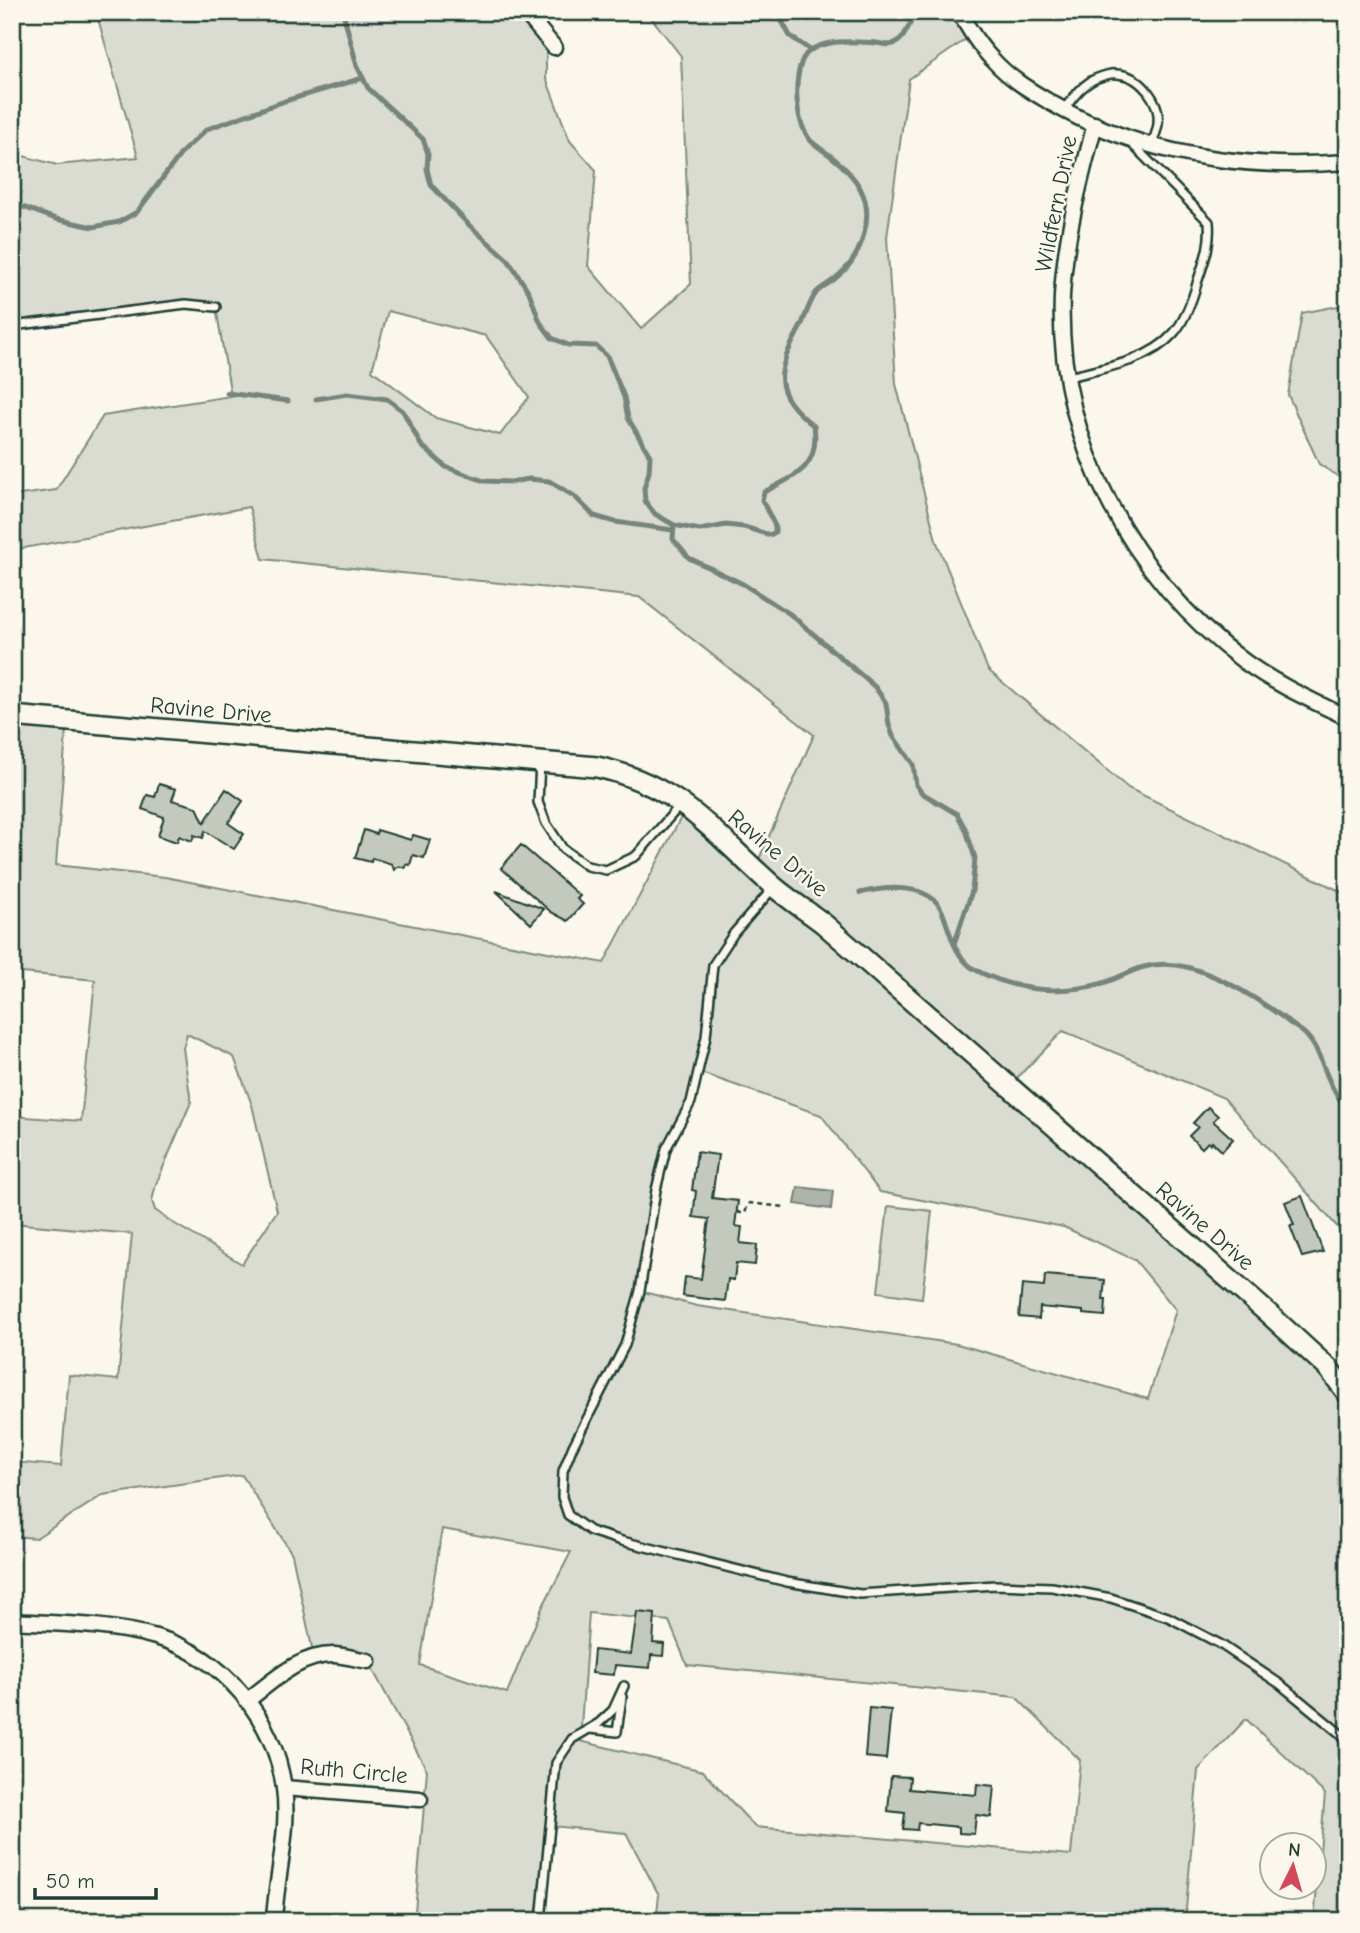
<svg xmlns="http://www.w3.org/2000/svg" width="1360" height="1933" font-family="'Comic Neue',sans-serif">
<style>
.green{fill:#dbdcd1;stroke:#7d8c82;stroke-width:2;fill-rule:evenodd}
.water{fill:#adb4aa;stroke:#74847b;stroke-width:2}
.lines{fill:none;stroke-linecap:round;stroke-linejoin:round}
.stream{stroke:#74847b;stroke-width:5}
.building{fill:#c4c9be;stroke:#1f3d34;stroke-width:2}
.service-casing{stroke:#1f3d34;stroke-width:12}
.minor-casing{stroke:#1f3d34;stroke-width:19}
.tertiary-casing{stroke:#1f3d34;stroke-width:24}
.path{stroke:#1f3d34;stroke-width:2.5;stroke-dasharray:5 5;stroke-linecap:butt}
.service{stroke:#fbf7ec;stroke-width:7}
.minor{stroke:#fbf7ec;stroke-width:14}
.tertiary{stroke:#fbf7ec;stroke-width:19}
.labels{text-anchor:middle;dominant-baseline:central;stroke-width:5;stroke-linejoin:round;paint-order:stroke}
.street-label{font-size:23px;fill:#1f3d34;stroke:#fbf7ec}
</style>
<rect width="100%" height="100%" fill="#fbf7ec"/>
<filter id="ink" filterUnits="userSpaceOnUse"><feTurbulence type="fractalNoise" baseFrequency=".0143" numOctaves="2"/><feDisplacementMap in="SourceGraphic" scale="14" xChannelSelector="R" yChannelSelector="G"/><feConvolveMatrix kernelMatrix="1 2 1 2 8 2 1 2 1" color-interpolation-filters="sRGB"/></filter>
<g filter="url(#ink)">
<g class="green">
<path d="M 96,12 L 525,12 L 546,37 L 546,78 L 570,141 L 596,170 L 588,266 L 641,329 L 691,284 L 681,56 L 647,12 L 959,12 L 972,35 L 909,79 L 887,237 L 896,384 L 936,540 L 988,670 L 1128,788 L 1348,895 L 1348,1239 L 1224,1098 L 1063,1031 L 1009,1086 L 1348,1394 L 1348,1921 L 1314,1921 L 1325,1794 L 1246,1719 L 1198,1770 L 1185,1921 L 656,1921 L 659,1895 L 626,1833 L 551,1826 L 541,1921 L 441,1921 L 415,1912 L 427,1770 L 368,1661 L 314,1657 L 292,1554 L 242,1475 L 103,1495 L 36,1538 L 12,1536 L 12,1462 L 61,1466 L 69,1375 L 118,1380 L 132,1234 L 12,1223 L 12,1116 L 81,1121 L 95,980 L 12,972 L 12,716 L 67,721 L 56,865 L 165,877 L 604,963 L 687,806 L 755,868 L 814,735 L 639,597 L 263,559 L 249,507 L 18,549 L 12,602 L 12,496 L 56,490 L 103,416 L 231,396 L 216,307 L 186,304 L 12,326 L 12,153 L 57,165 L 138,157 ZM 388,311 L 486,336 L 529,397 L 500,435 L 436,418 L 372,370 ZM 187,1034 L 234,1057 L 252,1105 L 277,1211 L 242,1264 L 170,1221 L 155,1210 L 152,1201 L 156,1184 L 191,1102 L 183,1048 ZM 698,1072 L 821,1115 L 880,1192 L 1064,1227 L 1135,1260 L 1176,1310 L 1148,1399 L 957,1344 L 697,1306 L 640,1291 L 666,1149 L 691,1102 ZM 442,1529 L 571,1552 L 542,1608 L 507,1693 L 420,1665 ZM 589,1613 L 669,1621 L 687,1665 L 1016,1697 L 1080,1760 L 1071,1855 L 755,1827 L 703,1771 L 580,1741 Z"/>
<path d="M 1348,304 L 1348,483 L 1319,464 L 1288,395 L 1302,313 Z"/>
<path d="M 888,1206 L 932,1211 L 922,1298 L 878,1292 Z"/>
</g>
<path class="water" d="M 798,1187 L 833,1191 L 831,1209 L 795,1204 Z"/>
<g class="lines">
<g class="stream">
<path d="M 343,12 L 357,66 L 368,88 L 423,139 L 428,154 L 427,169 L 431,185 L 469,225 L 508,260 L 529,292 L 540,322 L 552,338 L 568,345 L 596,346 L 607,356 L 624,397 L 628,418 L 650,456 L 649,472 L 644,488 L 645,501 L 655,514 L 674,525 L 673,539 L 689,558 L 743,584 L 790,614 L 875,687 L 886,703 L 889,725 L 893,736 L 913,764 L 916,785 L 922,793 L 957,814 L 966,830 L 975,858 L 972,891 L 954,944"/>
<path d="M 777,12 L 790,36 L 810,50"/>
<path d="M 12,203 L 56,219 L 93,227 L 119,222 L 137,212 L 183,151 L 207,129 L 285,101 L 363,78"/>
<path d="M 227,393 L 288,401"/>
<path d="M 316,399 L 347,394 L 387,399 L 403,411 L 421,445 L 446,467 L 484,481 L 511,482 L 529,479 L 549,481 L 574,496 L 594,516 L 615,522 L 673,530"/>
<path d="M 674,525 L 700,530 L 726,525 L 744,527 L 770,535 L 775,532 L 775,526 L 762,500 L 764,492 C 797,475 820,467 814,426 C 770,391 776,372 801,326 C 806,315 809,303 816,293 C 821,287 831,283 837,277 C 851,266 860,250 864,233 C 874,199 856,176 831,156 C 824,151 816,146 810,140 C 795,121 794,85 801,63 C 810,36 855,42 877,43 C 882,44 889,46 893,44 C 907,40 908,20 919,12"/>
<path d="M 860,893 C 885,887 929,882 942,911 C 950,931 953,953 971,967 C 979,973 1005,983 1015,985 C 1042,992 1073,991 1100,984 C 1115,980 1129,971 1144,967 C 1189,953 1251,994 1285,1019 C 1291,1025 1300,1029 1306,1035 C 1321,1051 1324,1074 1335,1092 C 1338,1098 1344,1104 1348,1109"/>
</g>
</g>
<g class="building">
<path d="M 159,784 L 176,789 L 172,800 L 197,807 L 204,823 L 226,789 L 243,801 L 228,823 L 244,834 L 234,849 L 205,831 L 203,838 L 194,835 L 192,841 L 179,836 L 177,842 L 158,836 L 164,817 L 142,809 L 147,795 L 155,797 Z"/>
<path d="M 364,830 L 376,834 L 377,830 L 411,840 L 413,835 L 430,840 L 424,858 L 413,855 L 410,865 L 406,864 L 405,868 L 399,866 L 394,870 L 392,864 L 372,858 L 371,862 L 355,858 Z"/>
<path d="M 521,845 L 580,896 L 577,899 L 583,904 L 568,921 L 551,912 L 501,868 Z"/>
<path d="M 496,891 L 544,909 L 531,924 Z"/>
<path d="M 1208,1107 L 1218,1116 L 1213,1121 L 1233,1139 L 1222,1151 L 1212,1142 L 1210,1144 L 1208,1142 L 1202,1148 L 1189,1136 L 1198,1127 L 1193,1123 Z"/>
<path d="M 697,1152 L 718,1155 L 712,1198 L 738,1201 L 735,1226 L 742,1227 L 740,1243 L 757,1245 L 755,1265 L 736,1263 L 734,1280 L 728,1279 L 725,1301 L 683,1296 L 685,1277 L 701,1279 L 709,1219 L 693,1217 L 696,1191 L 692,1190 Z"/>
<path d="M 1302,1196 L 1323,1252 L 1302,1257 L 1290,1226 L 1294,1225 L 1285,1202 Z"/>
<path d="M 1045,1275 L 1105,1280 L 1103,1300 L 1106,1300 L 1105,1316 L 1083,1314 L 1083,1311 L 1040,1307 L 1039,1319 L 1019,1317 L 1022,1285 L 1044,1287 Z"/>
<path d="M 637,1612 L 655,1614 L 653,1643 L 664,1644 L 663,1656 L 651,1655 L 650,1668 L 615,1665 L 614,1675 L 592,1673 L 594,1650 L 631,1654 Z"/>
<path d="M 869,1708 L 891,1710 L 886,1759 L 865,1757 Z"/>
<path d="M 891,1776 L 910,1777 L 909,1789 L 976,1795 L 977,1784 L 994,1786 L 991,1817 L 976,1815 L 974,1834 L 959,1833 L 959,1827 L 918,1823 L 917,1830 L 903,1829 L 905,1813 L 888,1811 Z"/>
</g>
<g class="lines">
<defs>
<g id="service">
<path d="M 1064,109 C 1073,98 1082,85 1095,79 C 1100,77 1111,73 1117,74 C 1140,75 1161,101 1158,124 C 1157,131 1154,138 1152,145"/>
<path d="M 12,326 L 186,304 L 216,307"/>
<path d="M 1069,377 C 1103,368 1148,362 1173,334 C 1186,320 1193,298 1198,280 C 1205,259 1211,244 1209,222 L 1128,140"/>
<path d="M 540,763 L 538,802 L 546,823 L 563,849 L 587,866 L 606,870 L 636,856 L 681,804"/>
<path d="M 774,887 L 734,933 L 713,965 L 706,1037 L 691,1102 L 666,1149 L 656,1190 L 640,1291 L 625,1345 L 573,1446 L 563,1471 L 562,1497 L 568,1515 L 590,1531 L 622,1541 L 787,1582 L 860,1594 L 995,1585 L 1052,1587 L 1111,1598 L 1168,1617 L 1220,1644 L 1280,1684 L 1348,1740"/>
<path d="M 590,1729 L 617,1732 L 622,1697"/>
<path d="M 541,1921 L 556,1763 L 572,1739 L 599,1723 L 613,1710 L 624,1686"/>
</g>
<g id="minor">
<path d="M 525,12 L 554,47"/>
<path d="M 959,12 C 969,29 979,46 993,60 C 1010,79 1031,91 1053,104 C 1143,156 1246,170 1348,162"/>
<path d="M 1095,124 C 1080,181 1065,237 1062,296 C 1056,439 1132,579 1245,662 C 1277,685 1313,701 1348,718"/>
<path d="M 12,1621 C 59,1624 111,1624 156,1637 C 224,1657 274,1718 284,1788 C 290,1832 276,1876 274,1921"/>
<path d="M 248,1700 C 274,1680 300,1654 335,1655 C 346,1656 357,1659 368,1661"/>
<path d="M 284,1788 L 420,1799"/>
</g>
<path id="tertiary" d="M 12,716 L 597,767 C 680,785 712,832 772,885 C 788,899 807,911 824,924 L 1270,1315 L 1328,1368 L 1348,1394"/>
</defs>
<use href="#service" class="service-casing"/>
<use href="#minor" class="minor-casing"/>
<use href="#tertiary" class="tertiary-casing"/>
<path class="path" d="M 737,1212 L 745,1214 L 748,1203 L 785,1207"/>
<use href="#service" class="service"/>
<use href="#minor" class="minor"/>
<use href="#tertiary" class="tertiary"/>
</g>
</g>
<g class="labels">
<g class="street-label">
<text transform="translate(1056 204) rotate(-79)">Wildfern Drive</text>
<text transform="translate(211 710) rotate(5)">Ravine Drive</text>
<text transform="translate(778 853) rotate(40)">Ravine Drive</text>
<text transform="translate(1205 1226) rotate(41)">Ravine Drive</text>
<text transform="translate(354 1771) rotate(5)">Ruth Circle</text>
</g>
</g>
<rect width="1360" height="1933" fill="none" stroke="#fbf7ec" stroke-width="42"/>
<rect x="21" y="21" width="1318" height="1891" fill="none" stroke="#1f3d34" stroke-width="2.5" filter="url(#ink)"/>
<g transform="translate(1293 1866) rotate(5)"><circle r="33" fill="#fbf7ec" stroke="#a3ada2" stroke-width="2"/>
<path d="M0-5L12 26L0 18L-12 26Z" fill="#d1495b"/>
<text y="-10" font-size="19" font-weight="bold" text-anchor="middle" fill="#1f3d34">N</text>
</g>
<path d="M35 1888v10h121v-10" fill="none" stroke="#1f3d34" stroke-width="3.5"/>
<text x="46" y="1888" font-size="21" fill="#1f3d34" stroke="#fbf7ec" stroke-width="5" paint-order="stroke">50 m</text>
</svg>
